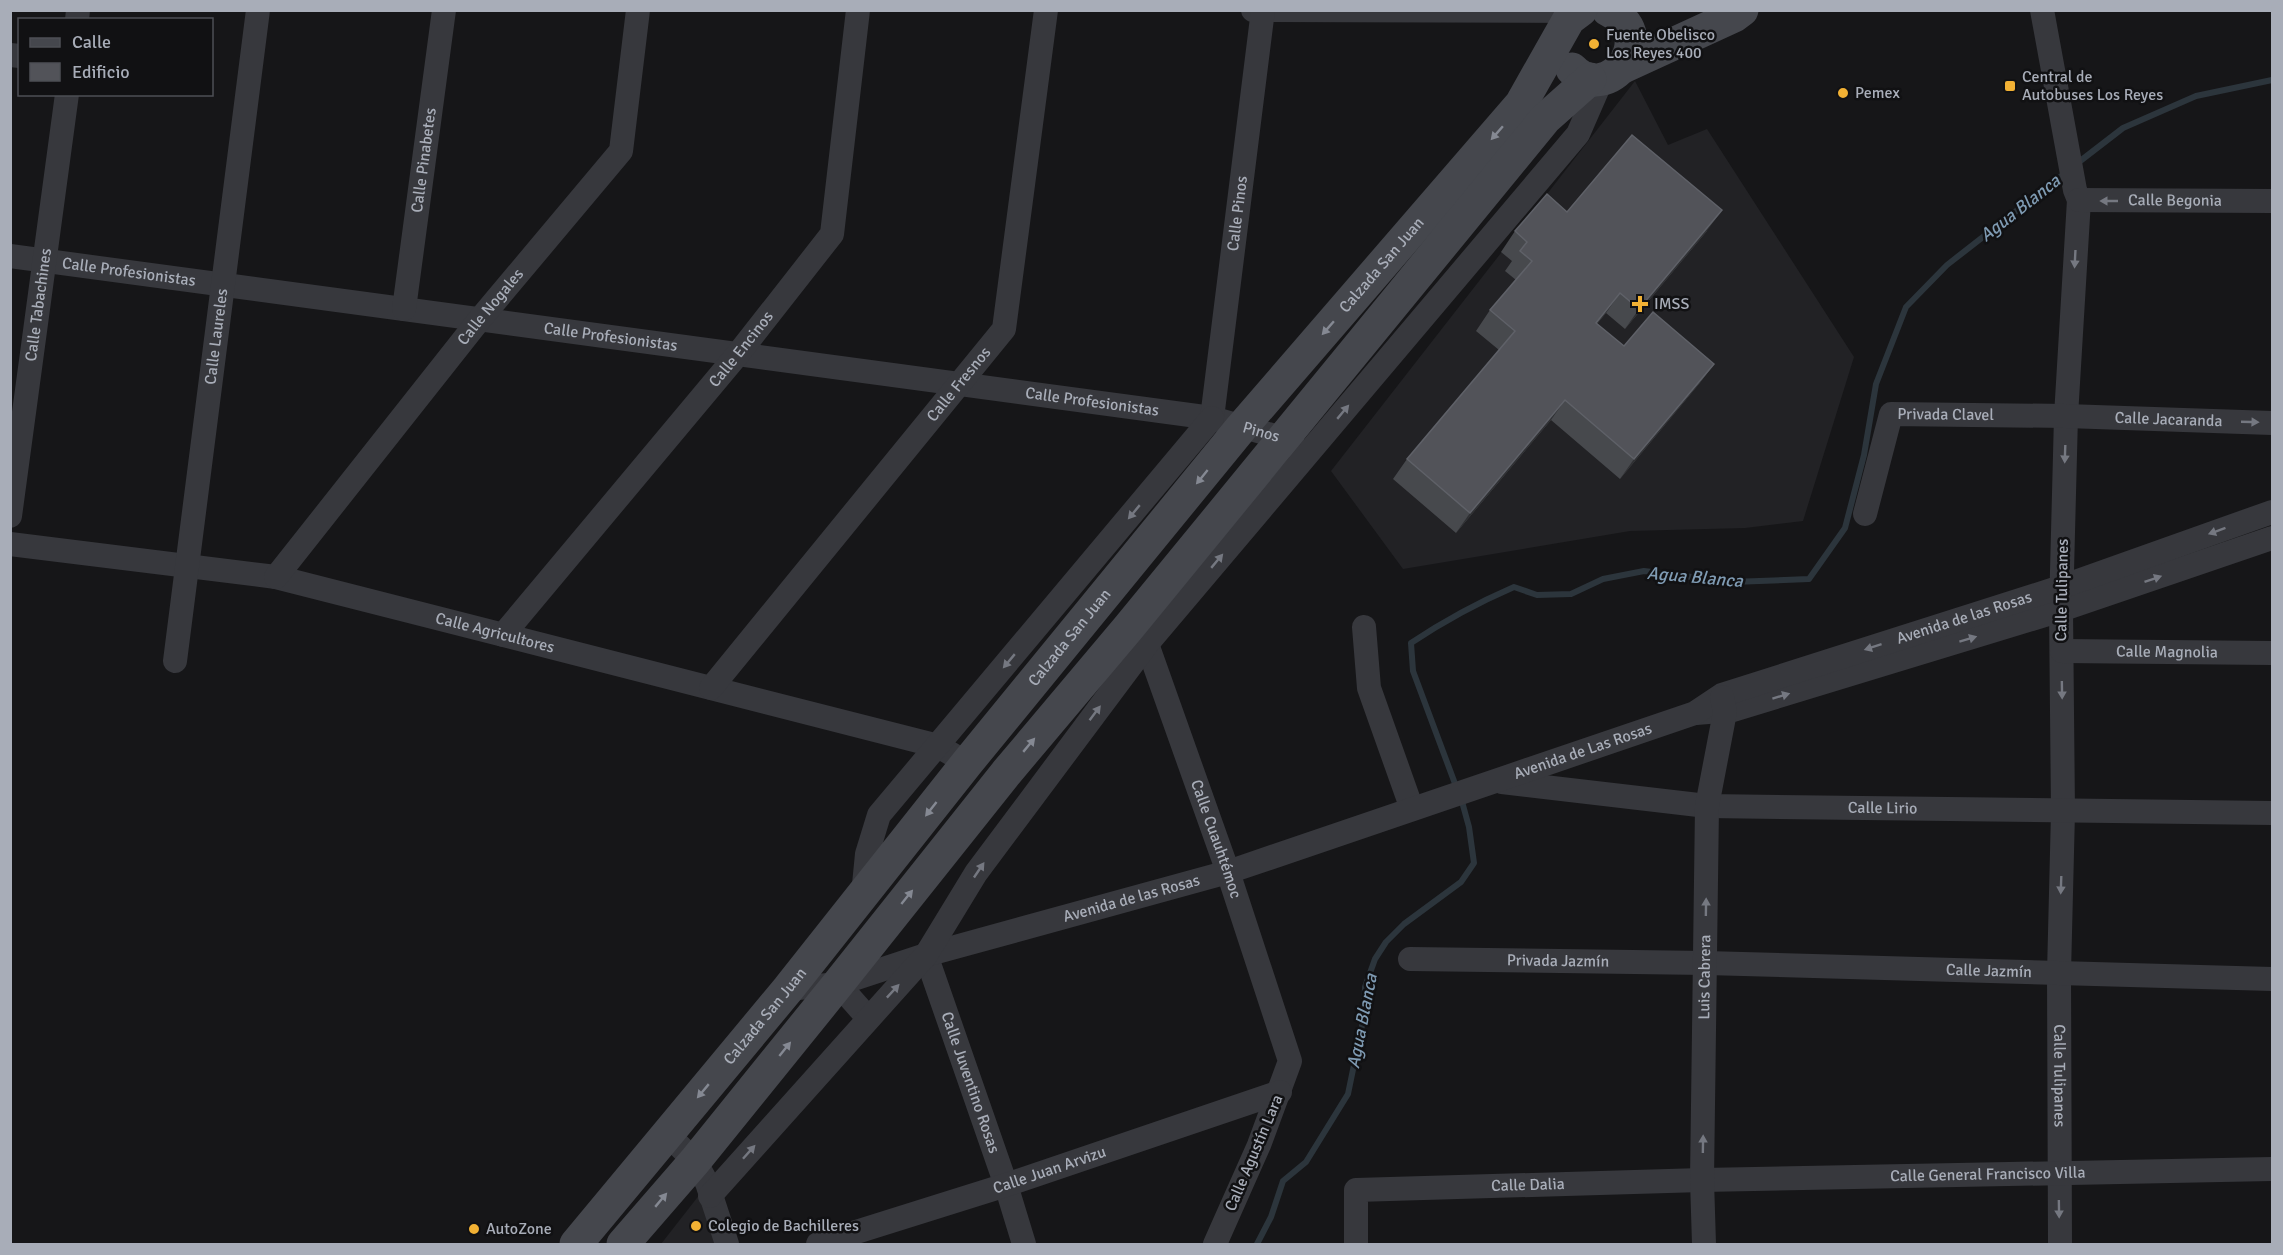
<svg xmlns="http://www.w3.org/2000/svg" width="2283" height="1255" font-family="Signika,sans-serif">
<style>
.built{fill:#222225}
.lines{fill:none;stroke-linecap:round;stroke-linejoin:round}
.stream{stroke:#2c353c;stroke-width:6}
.minor{stroke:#37383d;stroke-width:24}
.secondary{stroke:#45474d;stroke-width:33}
.wall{fill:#47494d}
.shaded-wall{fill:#2f3033}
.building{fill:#525359;stroke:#5f6168;stroke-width:1.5}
.oneway{fill:#858993}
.oneway2{fill:#757881}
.poi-dot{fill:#f2b134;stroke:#111113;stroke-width:2}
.labels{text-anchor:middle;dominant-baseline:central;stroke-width:5;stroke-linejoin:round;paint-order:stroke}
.poi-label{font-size:16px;fill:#a8adb8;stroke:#111113;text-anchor:start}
.street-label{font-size:16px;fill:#a8adb8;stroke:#111113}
.water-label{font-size:18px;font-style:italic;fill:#7f9bb3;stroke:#111113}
</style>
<rect width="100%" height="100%" fill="#161618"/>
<g class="built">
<path d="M 1635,81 L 1668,145 L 1707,129 L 1854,357 L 1803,521 L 1745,528 L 1630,531 L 1403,569 L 1331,471 Z"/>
<path d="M 704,1189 L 722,1244 L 661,1244 Z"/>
</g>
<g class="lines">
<g class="stream">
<path d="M 2075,165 L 2123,128 L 2196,96 L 2272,80"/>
<path d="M 1457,789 L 1413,671 L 1411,643 C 1444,621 1477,603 1514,587 L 1537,595 L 1571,594 L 1603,579 L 1644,571 L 1732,582 L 1809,579 L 1845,528 L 1864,455 L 1876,384 L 1906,307 L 1947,265 L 2065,173"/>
<path d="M 1257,1244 L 1271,1217 L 1283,1181 L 1306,1162 L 1348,1094 L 1364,1016 L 1365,987 L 1375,959 L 1386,942 L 1404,924 L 1461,882 L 1474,863 L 1469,827 L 1461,798"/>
</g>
<g class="minor">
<path d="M 1253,10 L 1581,11"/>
<path id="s1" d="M 2042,10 L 2075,190 L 2079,200 L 2066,416 L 2061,610 L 2063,812 L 2059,973 L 2060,1244"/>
<path d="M 77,20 L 78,10"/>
<path d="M 10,55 L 20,56"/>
<path id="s2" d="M 2079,200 L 2272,201"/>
<path id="s3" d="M 10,256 L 1212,418 L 1282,438 L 1294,446"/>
<path id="s4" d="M 404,309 L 444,10"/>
<path id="s5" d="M 1212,418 L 1263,10"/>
<path id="s6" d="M 1865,514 L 1891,414 L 2066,416 L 2272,423"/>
<path id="s7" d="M 10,516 L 67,94"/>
<path id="s8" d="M 10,544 L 276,577 L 938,746 L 967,763"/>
<path id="s9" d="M 276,577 L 480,319 L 621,151 L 638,10"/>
<path d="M 1364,627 L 1369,688 L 1412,809"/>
<path id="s10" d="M 503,635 L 738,354 L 832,234 L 858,10"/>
<path id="s11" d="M 1138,636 L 1147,644 L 1228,872 L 1290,1061 L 1259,1145 L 1215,1244"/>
<path id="s12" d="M 2062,651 L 2272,653"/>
<path id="s13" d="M 175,661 L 258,10"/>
<path id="s14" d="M 711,688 L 1004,329 L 1046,10"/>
<path d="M 1696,713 L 1733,710 L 2061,610 L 2272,538"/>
<path id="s15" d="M 1502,782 L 1707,806 L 2272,813"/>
<path d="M 863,895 L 867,854 L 879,815 L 1212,418"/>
<path id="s16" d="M 926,955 L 1006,1185 L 1024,1244"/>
<path id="s17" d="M 1410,959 L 1706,963 L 2272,979"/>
<path d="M 838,984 L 868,1018"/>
<path id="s18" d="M 788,989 L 838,984 L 926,955 L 1228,872 L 1695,713 L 1722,695 L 2061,587 L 2272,512"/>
<path d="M 667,1134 L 695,1161 L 707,1183 L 727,1244"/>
<path d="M 710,1196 L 926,955 L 976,873 L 1147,644 L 1578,134 L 1602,79"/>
<path id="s19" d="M 818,1244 L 1006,1185 L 1280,1092"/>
<path id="s20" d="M 1356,1244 L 1356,1190 L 1702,1180 L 2272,1169"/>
<path id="s21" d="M 1704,1244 L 1702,1180 L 1707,806 L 1725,712 L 1722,697"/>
</g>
<g class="secondary">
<path d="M 1623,67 L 1734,16 L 1742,10"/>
<path d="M 1572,69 C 1607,107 1663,37 1608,10"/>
<path id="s22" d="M 576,1244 L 788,989 L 967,763 L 1241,428 L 1521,104 L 1569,19 L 1581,10"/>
<path d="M 623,1244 L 695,1161 L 838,984 L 1006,773 L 1129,627 L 1545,119 L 1590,79"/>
</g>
</g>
<path class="wall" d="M 1567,212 L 1707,231 L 1625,329 L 1606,313 L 1597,324 L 1624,346 L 1714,364 L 1699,384 L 1620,479 L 1551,420 L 1456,533 L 1393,479 L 1407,459 L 1499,350 L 1476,331 L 1490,310 L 1516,280 L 1505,271 L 1512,261 L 1501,252 L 1515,231 Z"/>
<g class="shaded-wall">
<path d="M 1722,210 L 1707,231 L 1625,329 L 1639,309 Z"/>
<path d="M 1620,293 L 1606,313 L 1581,343 L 1596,323 Z"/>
<path d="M 1714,364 L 1699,384 L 1620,479 L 1634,459 Z"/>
<path d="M 1565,400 L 1551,420 L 1456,533 L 1470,513 Z"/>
</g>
<path class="building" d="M 1632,135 L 1722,210 L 1639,309 L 1620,293 L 1596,323 L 1624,346 L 1653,312 L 1714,364 L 1634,459 L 1565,400 L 1470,513 L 1407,459 L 1515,331 L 1490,310 L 1532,261 L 1520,251 L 1527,242 L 1515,231 L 1547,194 L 1567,212 Z"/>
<defs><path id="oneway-solid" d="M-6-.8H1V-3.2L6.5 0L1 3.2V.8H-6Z" transform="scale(1.5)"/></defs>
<g class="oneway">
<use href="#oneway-solid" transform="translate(1497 133) rotate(131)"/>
<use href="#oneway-solid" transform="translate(1328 328) rotate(131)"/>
<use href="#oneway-solid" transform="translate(1202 477) rotate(129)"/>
<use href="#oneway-solid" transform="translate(1029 745) rotate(-50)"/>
<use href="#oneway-solid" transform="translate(931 809) rotate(128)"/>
<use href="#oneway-solid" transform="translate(907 897) rotate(-51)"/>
<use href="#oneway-solid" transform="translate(785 1049) rotate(-51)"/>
<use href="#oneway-solid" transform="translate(703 1091) rotate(130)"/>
<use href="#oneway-solid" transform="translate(661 1200) rotate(-50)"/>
</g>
<g class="oneway2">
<use href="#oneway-solid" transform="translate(2109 201) rotate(-180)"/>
<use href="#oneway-solid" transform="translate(2075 259) rotate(93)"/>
<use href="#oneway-solid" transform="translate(1343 412) rotate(-50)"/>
<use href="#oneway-solid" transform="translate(2250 422) rotate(2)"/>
<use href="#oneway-solid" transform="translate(2065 454) rotate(92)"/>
<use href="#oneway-solid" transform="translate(1134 512) rotate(130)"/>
<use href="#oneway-solid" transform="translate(2217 531) rotate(160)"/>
<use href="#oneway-solid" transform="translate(1217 561) rotate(-50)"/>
<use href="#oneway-solid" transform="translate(2153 579) rotate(-19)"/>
<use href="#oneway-solid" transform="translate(1968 639) rotate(-17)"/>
<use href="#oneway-solid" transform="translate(1873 647) rotate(162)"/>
<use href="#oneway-solid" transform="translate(1009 661) rotate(130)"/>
<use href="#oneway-solid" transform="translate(2062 690) rotate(89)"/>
<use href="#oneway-solid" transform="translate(1781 696) rotate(-17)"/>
<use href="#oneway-solid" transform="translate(1095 713) rotate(-53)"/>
<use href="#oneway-solid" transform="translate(979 870) rotate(-56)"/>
<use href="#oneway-solid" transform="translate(2061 885) rotate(92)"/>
<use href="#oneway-solid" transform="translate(1706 907) rotate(-89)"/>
<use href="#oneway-solid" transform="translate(893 991) rotate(-47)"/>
<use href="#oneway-solid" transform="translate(1703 1144) rotate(-89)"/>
<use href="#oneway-solid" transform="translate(749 1152) rotate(-48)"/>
<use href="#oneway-solid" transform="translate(2059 1209) rotate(89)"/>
</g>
<g class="poi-dot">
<circle cx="1594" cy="44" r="6"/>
<rect x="2004" y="80" width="12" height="12" rx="3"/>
<circle cx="1843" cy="93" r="6"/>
<path d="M1637 295h6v6h6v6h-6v6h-6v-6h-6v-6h6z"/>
<circle cx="696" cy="1226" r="6"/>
<circle cx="474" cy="1229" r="6"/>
</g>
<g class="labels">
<g class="poi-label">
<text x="1606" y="35">Fuente Obelisco<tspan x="1606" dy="18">Los Reyes 400</tspan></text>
<text x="2022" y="77">Central de<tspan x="2022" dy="18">Autobuses Los Reyes</tspan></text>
<text x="1855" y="93">Pemex</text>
<text x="1654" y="304">IMSS</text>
<text x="708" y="1226">Colegio de Bachilleres</text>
<text x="486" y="1229">AutoZone</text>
</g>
<g class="street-label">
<text stroke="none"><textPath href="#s4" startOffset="150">Calle Pinabetes</textPath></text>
<text stroke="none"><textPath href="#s2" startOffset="96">Calle Begonia</textPath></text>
<text stroke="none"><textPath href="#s5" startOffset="206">Calle Pinos</textPath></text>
<text stroke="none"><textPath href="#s22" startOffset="1268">Calzada San Juan</textPath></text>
<text stroke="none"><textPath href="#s3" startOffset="120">Calle Profesionistas</textPath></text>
<text stroke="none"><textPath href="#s7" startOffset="213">Calle Tabachines</textPath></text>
<text stroke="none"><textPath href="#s9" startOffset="345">Calle Nogales</textPath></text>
<text stroke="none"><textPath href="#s13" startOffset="327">Calle Laureles</textPath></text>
<text stroke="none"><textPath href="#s3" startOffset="606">Calle Profesionistas</textPath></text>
<text stroke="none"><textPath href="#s10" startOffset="372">Calle Encinos</textPath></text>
<text stroke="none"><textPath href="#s14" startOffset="392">Calle Fresnos</textPath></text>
<text stroke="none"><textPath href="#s3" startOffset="1092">Calle Profesionistas</textPath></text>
<text stroke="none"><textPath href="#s6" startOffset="158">Privada Clavel</textPath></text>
<text stroke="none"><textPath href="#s6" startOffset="381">Calle Jacaranda</textPath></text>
<text stroke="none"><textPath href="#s3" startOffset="1264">Pinos</textPath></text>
<text transform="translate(2062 590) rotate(-89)">Calle Tulipanes</text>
<text stroke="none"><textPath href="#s18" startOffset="1236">Avenida de las Rosas</textPath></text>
<text stroke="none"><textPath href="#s8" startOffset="494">Calle Agricultores</textPath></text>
<text stroke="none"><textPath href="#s22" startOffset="782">Calzada San Juan</textPath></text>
<text stroke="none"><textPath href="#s12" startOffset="105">Calle Magnolia</textPath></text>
<text stroke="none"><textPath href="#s18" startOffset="831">Avenida de Las Rosas</textPath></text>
<text stroke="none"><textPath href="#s15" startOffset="382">Calle Lirio</textPath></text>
<text stroke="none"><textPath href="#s11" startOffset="219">Calle Cuauhtémoc</textPath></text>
<text stroke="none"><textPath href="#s18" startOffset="356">Avenida de las Rosas</textPath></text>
<text stroke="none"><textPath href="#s17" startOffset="148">Privada Jazmín</textPath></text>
<text stroke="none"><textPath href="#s17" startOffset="579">Calle Jazmín</textPath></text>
<text stroke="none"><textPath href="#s21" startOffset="267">Luis Cabrera</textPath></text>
<text stroke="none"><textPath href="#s22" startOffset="296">Calzada San Juan</textPath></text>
<text stroke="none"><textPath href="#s1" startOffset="1070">Calle Tulipanes</textPath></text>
<text stroke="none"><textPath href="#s16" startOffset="135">Calle Juventino Rosas</textPath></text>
<text transform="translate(1254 1153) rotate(-67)">Calle Agustín Lara</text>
<text stroke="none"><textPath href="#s19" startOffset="243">Calle Juan Arvizu</textPath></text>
<text stroke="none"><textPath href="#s20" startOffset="686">Calle General Francisco Villa</textPath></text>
<text stroke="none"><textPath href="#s20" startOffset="226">Calle Dalia</textPath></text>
</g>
<g class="water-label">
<text transform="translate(2020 208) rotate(-38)">Agua Blanca</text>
<text transform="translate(1695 577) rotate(5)">Agua Blanca</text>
<text transform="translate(1362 1021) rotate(-79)">Agua Blanca</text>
</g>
</g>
<rect width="2283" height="1255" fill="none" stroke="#a8adb8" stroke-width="24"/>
<rect x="18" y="18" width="195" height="78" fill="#111113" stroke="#4d4f55" stroke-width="1.5"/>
<rect x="30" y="38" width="30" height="9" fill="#45474d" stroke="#4d4f55" stroke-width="1.5"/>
<text x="72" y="48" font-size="18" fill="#a8adb8">Calle</text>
<rect x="30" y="63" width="30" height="18" fill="#525359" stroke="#4d4f55" stroke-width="1.5"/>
<text x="72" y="78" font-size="18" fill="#a8adb8">Edificio</text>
</svg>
